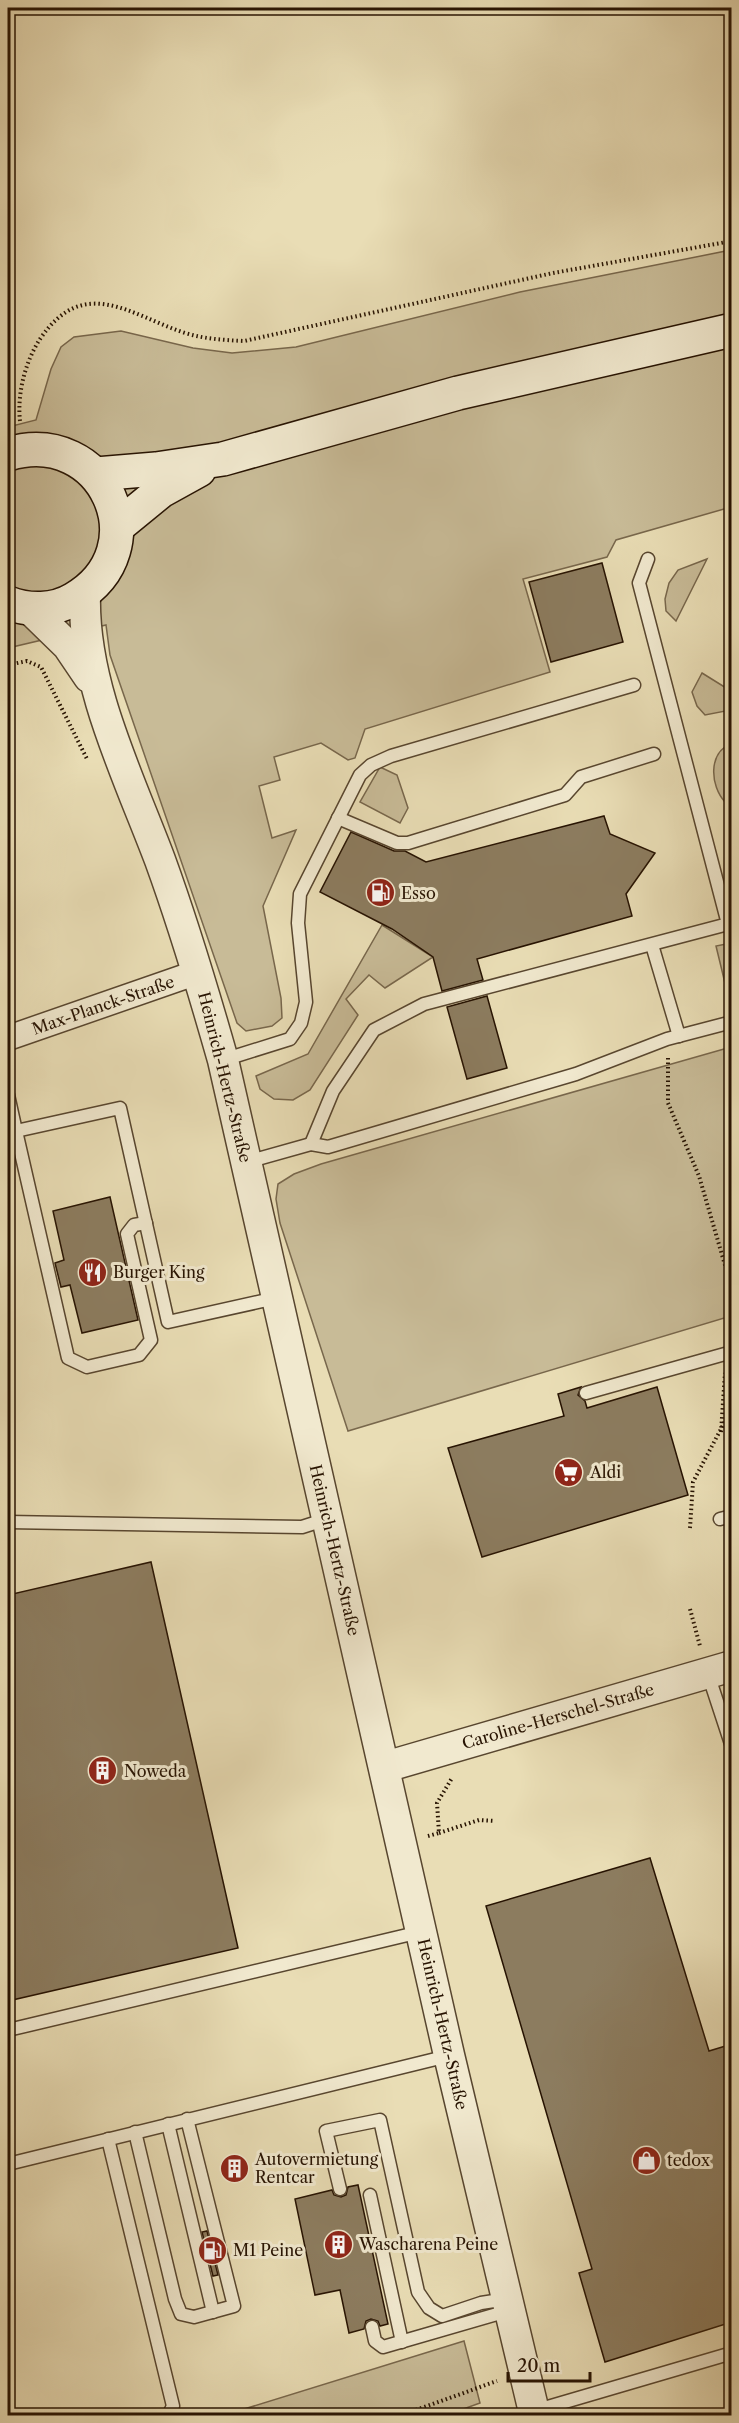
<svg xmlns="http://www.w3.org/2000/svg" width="739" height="2423" font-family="'Libre Caslon Text',serif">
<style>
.green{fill:#c8bb97;stroke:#78674c;stroke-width:1.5}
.building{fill:#8c7c5f;stroke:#271302;stroke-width:1.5}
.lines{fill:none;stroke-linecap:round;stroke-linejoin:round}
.service-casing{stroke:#58462f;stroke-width:15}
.minor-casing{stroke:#58462f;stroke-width:27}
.tertiary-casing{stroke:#58462f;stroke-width:33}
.secondary-casing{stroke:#271302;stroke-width:36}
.path{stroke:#271302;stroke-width:4;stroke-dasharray:1.5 3;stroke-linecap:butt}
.service{stroke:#f1e9cf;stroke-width:12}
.minor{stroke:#f1e9cf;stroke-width:24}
.tertiary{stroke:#f1e9cf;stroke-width:30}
.secondary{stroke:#f1e9cf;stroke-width:33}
.labels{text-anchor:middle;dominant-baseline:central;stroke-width:6;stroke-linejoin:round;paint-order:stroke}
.poi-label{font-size:16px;fill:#271302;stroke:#f1e9cf;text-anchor:start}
.street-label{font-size:16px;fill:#271302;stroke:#f1e9cf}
</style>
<rect width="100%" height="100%" fill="#e9ddb5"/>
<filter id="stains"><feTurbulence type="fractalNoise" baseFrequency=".00333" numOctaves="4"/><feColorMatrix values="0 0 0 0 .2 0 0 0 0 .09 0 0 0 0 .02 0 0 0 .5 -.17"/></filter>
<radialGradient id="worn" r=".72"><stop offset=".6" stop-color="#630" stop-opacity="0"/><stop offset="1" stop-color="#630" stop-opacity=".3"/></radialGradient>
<g class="green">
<path d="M 731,250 L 731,507 L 616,540 L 607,557 L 523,579 L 550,672 L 365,729 L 355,758 L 348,760 L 321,743 L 274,757 L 280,780 L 259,786 L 272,838 L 296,830 L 263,906 L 281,998 L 282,1018 L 272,1026 L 246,1031 L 237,1023 L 110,655 L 106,625 L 8,648 L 8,427 L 36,420 L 51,369 L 61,347 L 74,337 L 121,331 L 193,348 L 232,353 L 296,347 L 520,292 Z"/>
<path d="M 707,559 L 676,621 L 666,611 L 665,599 L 669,583 L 678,570 Z"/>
<path d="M 702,673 L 731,691 L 731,710 L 705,715 L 697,706 L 692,692 Z"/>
<path d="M 731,744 L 732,744 L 731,803 L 725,802 C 710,786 708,752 731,744 Z"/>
<path d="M 380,767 L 397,775 L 408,808 L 400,823 L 360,802 Z"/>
<path d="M 382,925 L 433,957 L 385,988 L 369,975 L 346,999 L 358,1015 L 310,1090 L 293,1100 L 274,1099 L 260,1089 L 256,1076 L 308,1054 Z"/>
<path d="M 731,943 L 732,943 L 731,1008 L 716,946 Z"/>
<path d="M 731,1047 L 731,1316 L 348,1431 L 280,1223 L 276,1199 L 278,1184 L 294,1174 L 321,1164 Z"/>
<path d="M 464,2341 L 480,2403 L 444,2416 L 225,2415 Z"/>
</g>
<g class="building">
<path d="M 602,563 L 623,642 L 551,662 L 529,582 Z"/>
<path d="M 604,816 L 610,834 L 655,853 L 626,894 L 632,916 L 477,959 L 483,980 L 442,991 L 433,957 L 392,929 L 320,892 L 351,832 L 394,851 L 405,851 L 426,862 Z"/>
<path d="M 487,996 L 507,1068 L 467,1079 L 447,1007 Z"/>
<path d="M 110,1197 L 138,1320 L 82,1333 L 70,1285 L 61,1287 L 55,1263 L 64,1260 L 53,1211 Z"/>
<path d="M 581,1387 L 578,1395 L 585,1401 L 587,1408 L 657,1387 L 688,1495 L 482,1557 L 448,1448 L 564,1416 L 558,1394 Z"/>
<path d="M 151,1562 L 238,1948 L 8,2001 L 8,1595 Z"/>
<path d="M 650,1858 L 709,2051 L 732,2044 L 732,2322 L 605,2362 L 579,2273 L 592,2269 L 486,1906 Z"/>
<path d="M 358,2185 L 388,2324 L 380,2326 L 378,2321 L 371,2319 L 366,2321 L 364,2329 L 349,2333 L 340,2290 L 315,2295 L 295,2199 L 332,2190 L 334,2195 L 341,2197 L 346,2195 L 348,2187 Z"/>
<path d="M 207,2231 L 218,2275 L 213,2276 L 202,2232 Z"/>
</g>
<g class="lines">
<defs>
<g id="service">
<path d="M 338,818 L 397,843 L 408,843 L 565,795 L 581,777 L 654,754"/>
<path d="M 652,945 L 679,1036"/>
<path d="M 223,1060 L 290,1039 L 301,1023 L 306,1002 L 298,923 L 300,894 L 360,775 L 371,765 L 391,756 L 634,685"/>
<path d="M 8,1095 L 16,1131 L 120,1108 L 168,1322 L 276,1298"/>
<path d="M 16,1131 L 68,1358 L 87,1367 L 139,1355 L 151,1340 L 127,1234 L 134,1225 L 146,1223"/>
<path d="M 311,1144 L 333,1091 L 374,1030 L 424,1004 L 728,924 L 639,583 L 648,559"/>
<path d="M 247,1162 L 311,1144 L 328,1147 L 576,1074 L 667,1039 L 732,1022"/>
<path d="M 586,1393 L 732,1352"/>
<path d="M 720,1519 L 732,1516"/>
<path d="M 8,1522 L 302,1527 L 327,1519"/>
<path d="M 708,1674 L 732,1747"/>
<path d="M 8,2030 L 420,1932"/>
<path d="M 168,2124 L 213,2312"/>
<path d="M 135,2132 L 175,2299 L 181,2314 L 194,2317 L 234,2306 L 187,2119"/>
<path d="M 108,2139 L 173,2406 L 168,2416"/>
<path d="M 8,2164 L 448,2056"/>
<path d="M 340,2189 L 326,2131 L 380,2120 L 418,2292 L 429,2308 L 442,2316 L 481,2303 L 507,2299"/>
<path d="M 370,2195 L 402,2342"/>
<path d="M 372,2327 L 375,2341 L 383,2347 L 511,2310"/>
<path d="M 534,2411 L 732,2353"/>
</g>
<path id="minor" d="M 8,1038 L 198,972"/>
<g id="tertiary">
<path d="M 85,593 C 82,684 128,775 160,860 C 184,926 204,993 223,1060 L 449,2055 L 535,2416"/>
<path d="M 30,609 L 68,646 L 89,677"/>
<path d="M 385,1767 L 732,1666"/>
</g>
<g id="secondary">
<path d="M 8,454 C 104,425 160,549 74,599 C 54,611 29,611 8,603"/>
<path d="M 96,474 L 156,469 L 223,459 L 458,393 L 732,330"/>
<path d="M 117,527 L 161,491 L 199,470"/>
</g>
</defs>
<use href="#service" class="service-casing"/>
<use href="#minor" class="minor-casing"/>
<use href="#tertiary" class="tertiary-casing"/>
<use href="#secondary" class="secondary-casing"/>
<g class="path">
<path d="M 20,421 C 17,394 25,362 40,339 C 84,274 130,315 185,333 C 205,339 223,340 244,341 L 553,273 L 732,241"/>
<path d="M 8,665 L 27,661 L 41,667 L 87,759"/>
<path d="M 668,1058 L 668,1103 L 699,1176 L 732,1289"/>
<path d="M 728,1333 L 731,1289"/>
<path d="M 721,1432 L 725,1373"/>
<path d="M 690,1528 L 693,1482 L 732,1408"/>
<path d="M 690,1609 L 700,1646"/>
<path d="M 439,1833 L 479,1820 L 495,1821"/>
<path d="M 428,1836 L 439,1833 L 437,1803 L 452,1778"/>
<path d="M 399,2416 L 497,2381"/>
</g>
<use href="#service" class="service"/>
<use href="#minor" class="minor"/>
<use href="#tertiary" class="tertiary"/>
<use href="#secondary" class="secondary"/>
</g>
<defs>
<symbol id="fuel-disc" viewBox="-11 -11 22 22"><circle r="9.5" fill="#8f2418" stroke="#f1e9cf"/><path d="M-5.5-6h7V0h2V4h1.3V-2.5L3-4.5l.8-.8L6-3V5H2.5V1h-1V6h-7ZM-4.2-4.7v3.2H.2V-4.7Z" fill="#fff"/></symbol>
<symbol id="restaurant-disc" viewBox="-11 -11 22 22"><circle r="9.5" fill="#8f2418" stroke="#f1e9cf"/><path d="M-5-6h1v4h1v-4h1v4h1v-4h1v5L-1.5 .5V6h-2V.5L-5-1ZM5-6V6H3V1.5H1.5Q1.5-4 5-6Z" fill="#fff"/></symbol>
<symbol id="supermarket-disc" viewBox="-11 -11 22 22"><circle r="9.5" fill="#8f2418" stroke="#f1e9cf"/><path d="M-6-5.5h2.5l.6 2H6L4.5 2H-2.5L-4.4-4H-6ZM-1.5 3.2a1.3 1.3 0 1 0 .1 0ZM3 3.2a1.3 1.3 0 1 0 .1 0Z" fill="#fff"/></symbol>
<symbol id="building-disc" viewBox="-11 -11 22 22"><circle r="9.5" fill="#8f2418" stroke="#f1e9cf"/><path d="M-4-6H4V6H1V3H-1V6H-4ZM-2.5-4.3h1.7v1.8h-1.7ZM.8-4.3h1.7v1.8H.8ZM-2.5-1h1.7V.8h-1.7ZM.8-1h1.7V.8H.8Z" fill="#fff"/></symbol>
<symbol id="shop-disc" viewBox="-11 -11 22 22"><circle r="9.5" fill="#8f2418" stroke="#f1e9cf"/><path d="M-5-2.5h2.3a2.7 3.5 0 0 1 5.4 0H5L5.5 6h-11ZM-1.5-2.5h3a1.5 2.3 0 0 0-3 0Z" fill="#fff"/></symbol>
</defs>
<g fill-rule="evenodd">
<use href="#fuel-disc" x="364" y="876" width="33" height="33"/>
<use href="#restaurant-disc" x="76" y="1256" width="33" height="33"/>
<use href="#supermarket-disc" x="552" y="1456" width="33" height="33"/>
<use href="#building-disc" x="86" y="1754" width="33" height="33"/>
<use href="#shop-disc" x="630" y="2144" width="33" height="33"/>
<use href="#building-disc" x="218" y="2152" width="33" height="33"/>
<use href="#building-disc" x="322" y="2228" width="33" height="33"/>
<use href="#fuel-disc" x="196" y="2234" width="33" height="33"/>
</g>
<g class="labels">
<g class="poi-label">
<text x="401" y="893">Esso</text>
<text x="113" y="1272">Burger King</text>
<text x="590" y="1472">Aldi</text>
<text x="124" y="1771">Noweda</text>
<text x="255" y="2159">Autovermietung<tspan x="255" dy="18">Rentcar</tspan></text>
<text x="667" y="2160">tedox</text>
<text x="359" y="2244">Wascharena Peine</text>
<text x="233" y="2250">M1 Peine</text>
</g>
<g class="street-label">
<text transform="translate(103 1005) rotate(-19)">Max-Planck-Straße</text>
<text transform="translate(225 1077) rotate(76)">Heinrich-Hertz-Straße</text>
<text transform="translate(335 1550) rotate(77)">Heinrich-Hertz-Straße</text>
<text transform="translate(558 1716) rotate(-16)">Caroline-Herschel-Straße</text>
<text transform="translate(443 2024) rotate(77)">Heinrich-Hertz-Straße</text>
</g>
</g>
<rect width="739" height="2423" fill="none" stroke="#e9ddb5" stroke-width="30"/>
<rect x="9" y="9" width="721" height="2405" fill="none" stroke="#271302" stroke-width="3"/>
<rect x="15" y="15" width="709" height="2393" fill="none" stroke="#271302" stroke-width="1.5"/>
<path d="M508 2372v9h82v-9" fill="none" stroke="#271302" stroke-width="3"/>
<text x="517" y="2372" font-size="18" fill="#271302" stroke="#f1e9cf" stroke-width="4.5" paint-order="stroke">20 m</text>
<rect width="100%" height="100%" filter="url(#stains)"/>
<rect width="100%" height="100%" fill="url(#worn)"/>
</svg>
